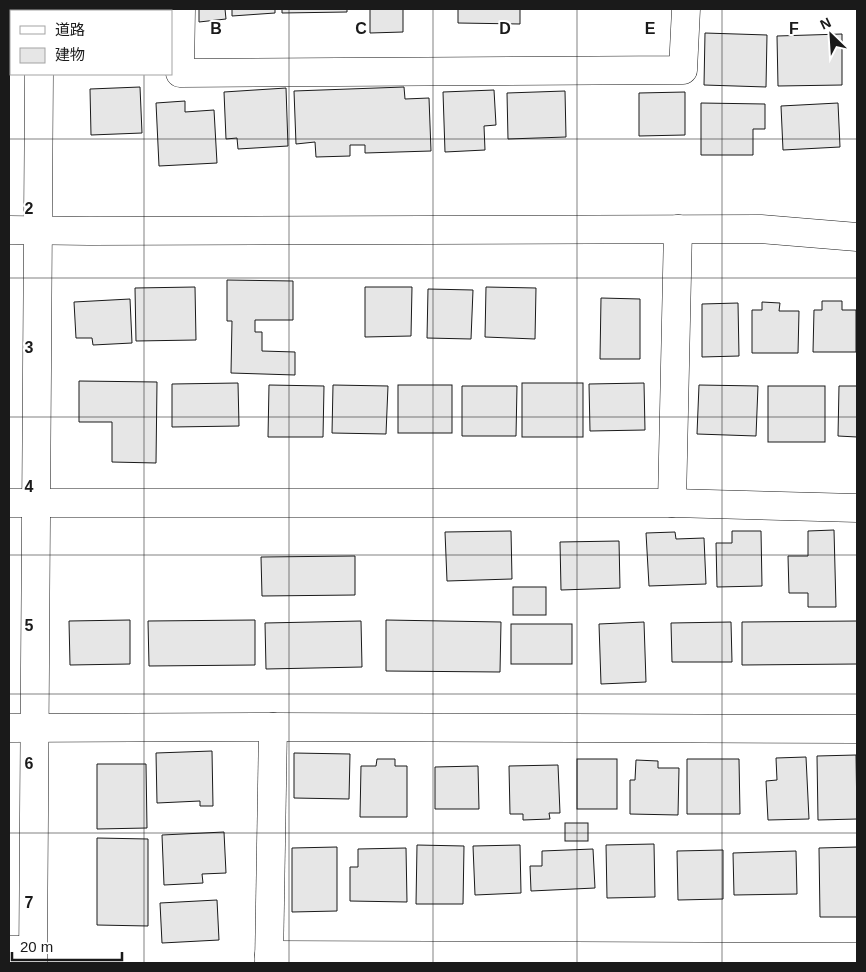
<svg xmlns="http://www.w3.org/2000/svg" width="866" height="972" font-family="Arial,'Noto Sans JP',sans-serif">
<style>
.building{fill:#e6e6e6;stroke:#1a1a1a}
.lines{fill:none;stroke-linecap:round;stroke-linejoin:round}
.street-casing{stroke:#1a1a1a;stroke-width:29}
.secondary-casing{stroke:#1a1a1a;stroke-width:29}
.street{stroke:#fff;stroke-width:28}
.secondary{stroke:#fff;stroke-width:28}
.grid{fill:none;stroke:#1a1a1a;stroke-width:1;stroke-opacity:0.55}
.grid-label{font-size:16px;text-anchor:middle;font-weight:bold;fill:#1a1a1a;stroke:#fff;stroke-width:4;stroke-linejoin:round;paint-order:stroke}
</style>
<rect width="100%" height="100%" fill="#fff"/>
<g class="building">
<path d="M 199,9 L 225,9 L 226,19 L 199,22 Z"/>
<path d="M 232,9 L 275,9 L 275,13 L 232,16 Z"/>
<path d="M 282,9 L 347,9 L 347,12 L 282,13 Z"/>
<path d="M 370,9 L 403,9 L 403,32 L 370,33 Z"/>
<path d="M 458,9 L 520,9 L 520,24 L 458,23 Z"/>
<path d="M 705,33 L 767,35 L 766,87 L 704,85 Z"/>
<path d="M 842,34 L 842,85 L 778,86 L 777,36 Z"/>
<path d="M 140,87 L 142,133 L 91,135 L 90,89 Z"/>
<path d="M 404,87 L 405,99 L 429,98 L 431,151 L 365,153 L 365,145 L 350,145 L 350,156 L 316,157 L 315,142 L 296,144 L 294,91 Z"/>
<path d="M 286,88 L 288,146 L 238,149 L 237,138 L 226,139 L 224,92 Z"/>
<path d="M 494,90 L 496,125 L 484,126 L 485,150 L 445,152 L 443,92 Z"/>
<path d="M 565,91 L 566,137 L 508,139 L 507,93 Z"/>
<path d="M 685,92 L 685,135 L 639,136 L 639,93 Z"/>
<path d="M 185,101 L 185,112 L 214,110 L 217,163 L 159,166 L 156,103 Z"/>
<path d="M 701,103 L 765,104 L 765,129 L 753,129 L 753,155 L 701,155 Z"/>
<path d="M 838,103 L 840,147 L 783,150 L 781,106 Z"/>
<path d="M 227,280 L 293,281 L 293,320 L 255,320 L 255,332 L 262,332 L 262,351 L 295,352 L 295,375 L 231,373 L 232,321 L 227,321 Z"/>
<path d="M 195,287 L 196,340 L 136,341 L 135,288 Z"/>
<path d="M 365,287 L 412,287 L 411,336 L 365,337 Z"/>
<path d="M 486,287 L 536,288 L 535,339 L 485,337 Z"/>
<path d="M 428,289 L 473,290 L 471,339 L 427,338 Z"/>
<path d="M 601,298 L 640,299 L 640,359 L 600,359 Z"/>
<path d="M 130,299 L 132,343 L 93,345 L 92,338 L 76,338 L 74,302 Z"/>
<path d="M 822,301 L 842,301 L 842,310 L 856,310 L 856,352 L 813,352 L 814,310 L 822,310 Z"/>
<path d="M 762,302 L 780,303 L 779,311 L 799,311 L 798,353 L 752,353 L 752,310 L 762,310 Z"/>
<path d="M 738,303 L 739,356 L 702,357 L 702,304 Z"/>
<path d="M 79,381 L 157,382 L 156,463 L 112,462 L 112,422 L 79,422 Z"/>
<path d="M 238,383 L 239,426 L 172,427 L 172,384 Z"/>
<rect x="522" y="383" width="61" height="54"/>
<path d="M 644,383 L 645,430 L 590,431 L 589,384 Z"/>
<path d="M 269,385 L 324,386 L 323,437 L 268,437 Z"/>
<path d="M 333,385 L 388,386 L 386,434 L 332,433 Z"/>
<rect x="398" y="385" width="54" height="48"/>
<path d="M 699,385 L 758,386 L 756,436 L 697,434 Z"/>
<path d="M 462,386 L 517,386 L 516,436 L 462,436 Z"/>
<rect x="768" y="386" width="57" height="56"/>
<path d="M 839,386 L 857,386 L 857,437 L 838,436 Z"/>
<path d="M 834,530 L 836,607 L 808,607 L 808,593 L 789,593 L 788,556 L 808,556 L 808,531 Z"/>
<path d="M 511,531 L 512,579 L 447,581 L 445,532 Z"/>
<path d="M 732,531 L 761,531 L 762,586 L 717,587 L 716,543 L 732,543 Z"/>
<path d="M 675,532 L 676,539 L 704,538 L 706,584 L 649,586 L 646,533 Z"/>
<path d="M 619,541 L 620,588 L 561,590 L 560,542 Z"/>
<path d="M 355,556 L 355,595 L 262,596 L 261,557 Z"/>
<rect x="513" y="587" width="33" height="28"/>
<path d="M 130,620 L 130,664 L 70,665 L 69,621 Z"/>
<path d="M 255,620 L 255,665 L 149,666 L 148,621 Z"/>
<path d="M 386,620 L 501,622 L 500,672 L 386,671 Z"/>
<path d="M 361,621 L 362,667 L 266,669 L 265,623 Z"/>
<path d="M 857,621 L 857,664 L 742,665 L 742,622 Z"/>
<path d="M 644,622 L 646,682 L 601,684 L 599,624 Z"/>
<path d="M 731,622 L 732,662 L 672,662 L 671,623 Z"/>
<rect x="511" y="624" width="61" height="40"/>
<path d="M 212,751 L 213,806 L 200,806 L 200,801 L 157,803 L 156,753 Z"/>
<path d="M 294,753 L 350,754 L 349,799 L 294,798 Z"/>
<path d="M 856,755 L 857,819 L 818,820 L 817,756 Z"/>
<path d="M 806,757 L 809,819 L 768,820 L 766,781 L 777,780 L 776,758 Z"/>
<path d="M 377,759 L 395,759 L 395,766 L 407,766 L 407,817 L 360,817 L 361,766 L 376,766 Z"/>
<rect x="577" y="759" width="40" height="50"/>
<path d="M 687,759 L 739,759 L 740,814 L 687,814 Z"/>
<path d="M 636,760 L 658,761 L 658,768 L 679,768 L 678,815 L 630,814 L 630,780 L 635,780 Z"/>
<path d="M 97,764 L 146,764 L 147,828 L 97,829 Z"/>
<path d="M 558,765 L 560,813 L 549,813 L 550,819 L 523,820 L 523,814 L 510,814 L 509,766 Z"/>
<path d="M 478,766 L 479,809 L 435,809 L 435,767 Z"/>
<rect x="565" y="823" width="23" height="18"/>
<path d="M 224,832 L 226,873 L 202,874 L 203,883 L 164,885 L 162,835 Z"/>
<path d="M 97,838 L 148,839 L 148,926 L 97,925 Z"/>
<path d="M 654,844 L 655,897 L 607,898 L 606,845 Z"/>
<path d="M 417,845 L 464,846 L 463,904 L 416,904 Z"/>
<path d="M 520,845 L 521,893 L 475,895 L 473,846 Z"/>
<path d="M 337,847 L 337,911 L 292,912 L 292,848 Z"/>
<path d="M 857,847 L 857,917 L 820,917 L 819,848 Z"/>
<path d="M 406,848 L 407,902 L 350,901 L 350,867 L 358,867 L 358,849 Z"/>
<path d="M 593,849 L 595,888 L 531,891 L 530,866 L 542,866 L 542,851 Z"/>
<path d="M 723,850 L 723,899 L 678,900 L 677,851 Z"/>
<path d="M 796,851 L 797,894 L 734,895 L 733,853 Z"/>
<path d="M 217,900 L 219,940 L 162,943 L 160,903 Z"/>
</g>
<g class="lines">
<defs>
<g id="street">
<path d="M 181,9 L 180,73 L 683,70 L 686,9"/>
<path d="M 39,11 L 39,9"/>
<path d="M 9,503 L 672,503 L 857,508"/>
<path d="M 672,503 L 678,229"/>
<path d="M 9,728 L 273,727 L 857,729"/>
<path d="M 9,950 L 33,950"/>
<path d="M 269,955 L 857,957"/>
<path d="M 33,963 L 39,74"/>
<path d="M 269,963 L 273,727"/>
</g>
<path id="secondary" d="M 9,230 L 89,231 L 761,229 L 857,237"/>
</defs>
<use href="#street" class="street-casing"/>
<use href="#secondary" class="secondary-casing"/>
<use href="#street" class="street"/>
<use href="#secondary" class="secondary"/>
</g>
<path class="grid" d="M 144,9 L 144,11M 289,9 L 289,963M 433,9 L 433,963M 577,9 L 577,963M 722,9 L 722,963M 144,74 L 144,963M 9,139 L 857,139M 9,278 L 857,278M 9,417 L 857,417M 9,555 L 857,555M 9,694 L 857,694M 9,833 L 857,833"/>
<g class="grid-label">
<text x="216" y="34">B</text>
<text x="361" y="34">C</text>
<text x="505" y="34">D</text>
<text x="650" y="34">E</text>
<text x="794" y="34">F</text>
<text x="29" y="214">2</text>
<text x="29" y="353">3</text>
<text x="29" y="492">4</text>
<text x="29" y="631">5</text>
<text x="29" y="769">6</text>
<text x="29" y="908">7</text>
</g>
<rect width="866" height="972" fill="none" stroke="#1a1a1a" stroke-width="20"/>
<rect x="10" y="10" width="162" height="65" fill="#ffffff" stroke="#a3a3a3"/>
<rect x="20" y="26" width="25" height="8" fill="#ffffff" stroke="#a3a3a3"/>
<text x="55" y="35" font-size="15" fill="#1a1a1a">道路</text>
<rect x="20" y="48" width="25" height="15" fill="#e6e6e6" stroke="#a3a3a3"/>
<text x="55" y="60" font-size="15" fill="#1a1a1a">建物</text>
<g transform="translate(831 35) rotate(335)" stroke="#ffffff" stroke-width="4" paint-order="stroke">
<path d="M0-4L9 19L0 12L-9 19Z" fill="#1a1a1a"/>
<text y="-8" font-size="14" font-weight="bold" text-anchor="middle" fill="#1a1a1a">N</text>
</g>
<path d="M12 952v8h110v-8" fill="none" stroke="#1a1a1a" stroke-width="2.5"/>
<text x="20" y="952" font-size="15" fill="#1a1a1a" stroke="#ffffff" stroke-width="4" paint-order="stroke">20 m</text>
</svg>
